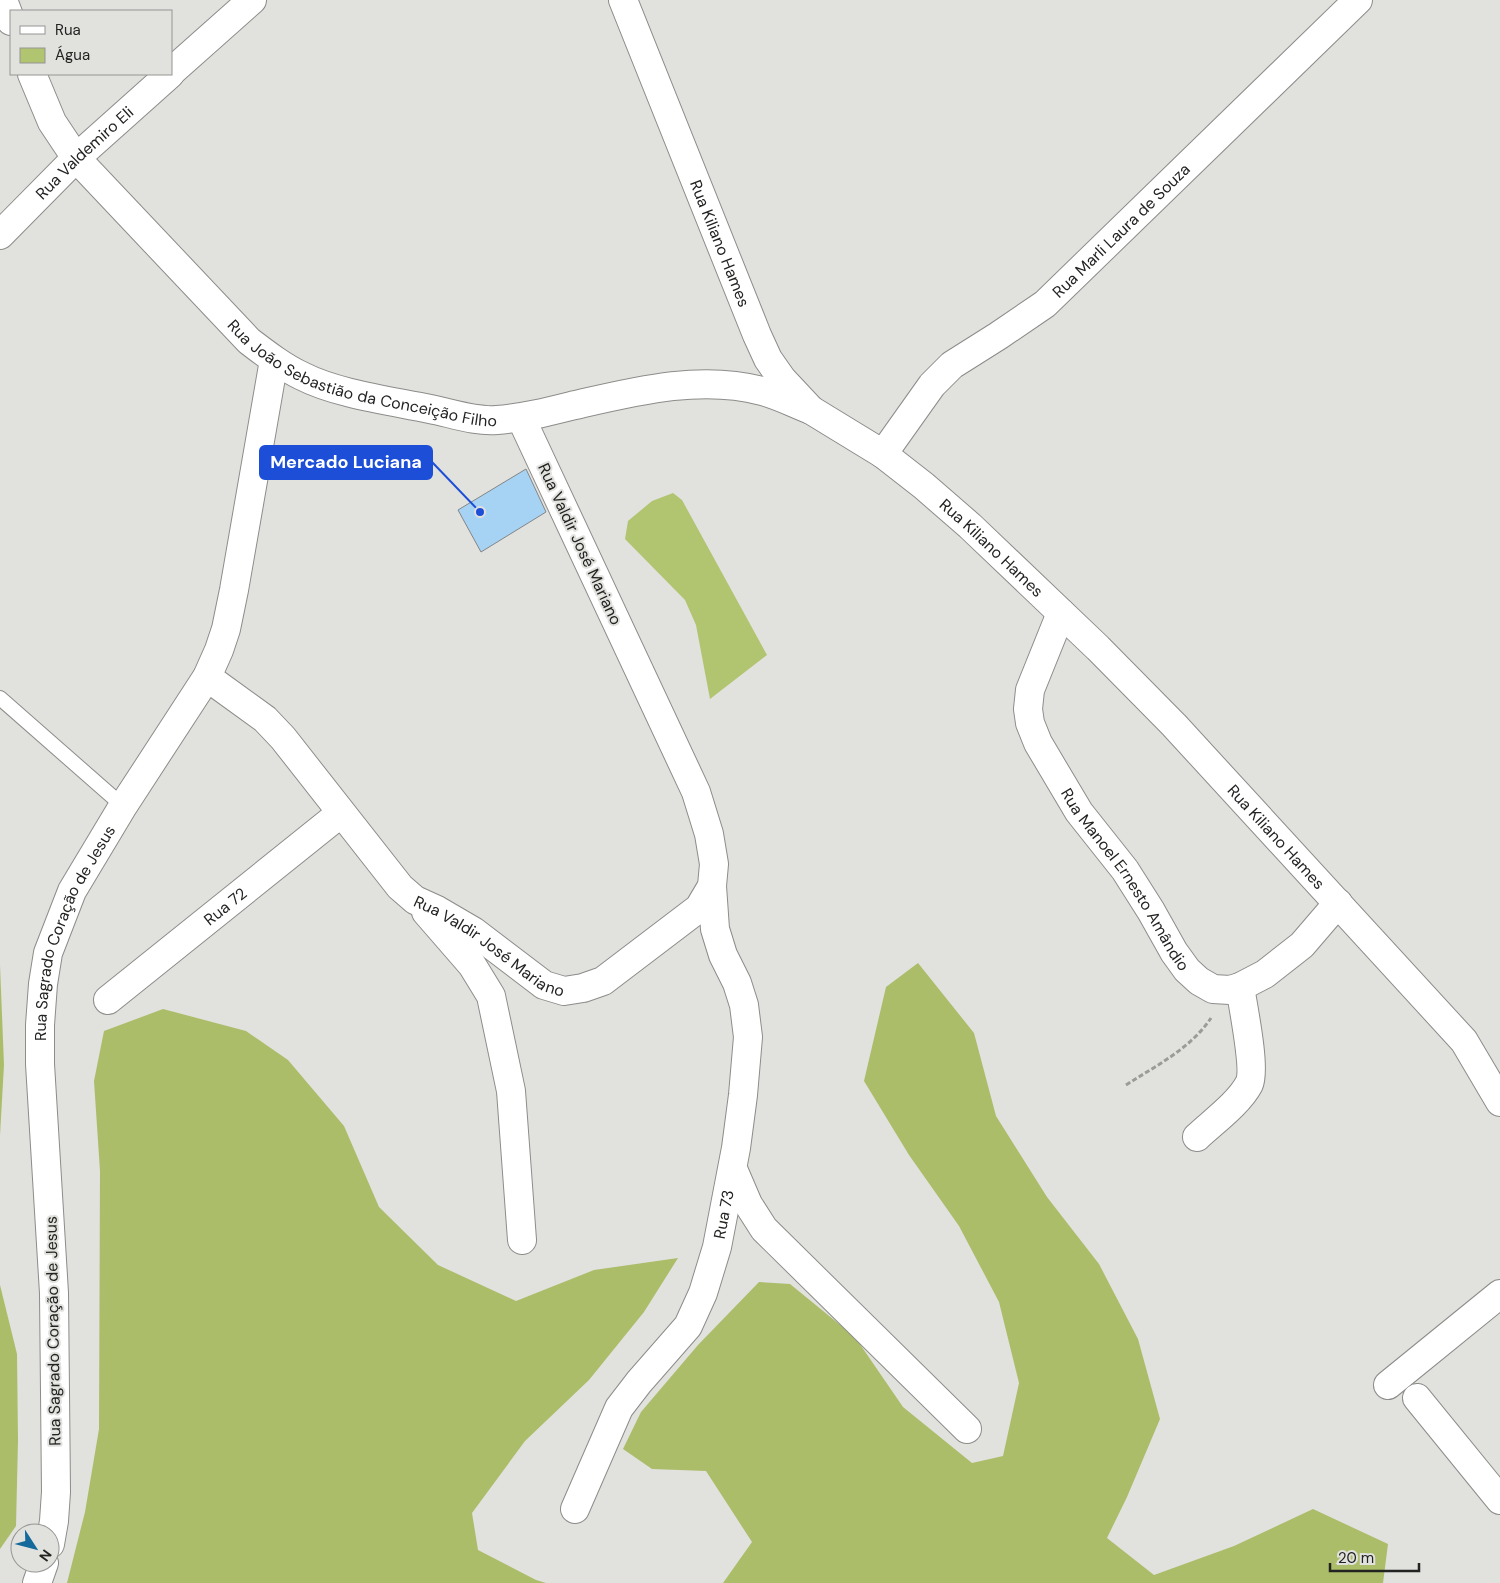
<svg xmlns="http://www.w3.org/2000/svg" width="1500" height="1583" font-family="'DM Sans',sans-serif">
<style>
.forest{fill:#abbd69}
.water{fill:#b1c46f}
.building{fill:#a6d3f4;stroke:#838587}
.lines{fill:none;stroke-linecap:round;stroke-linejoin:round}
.service-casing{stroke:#8c8d8a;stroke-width:16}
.minor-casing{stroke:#8c8d8a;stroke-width:30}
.secondary-casing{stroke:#8c8d8a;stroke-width:30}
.path{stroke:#9b9b98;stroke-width:3;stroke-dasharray:5 2.5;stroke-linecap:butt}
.service{stroke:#fff;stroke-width:14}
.minor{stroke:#fff;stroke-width:28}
.secondary{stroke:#fff;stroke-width:28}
.labels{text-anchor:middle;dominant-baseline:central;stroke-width:4;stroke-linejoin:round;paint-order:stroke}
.street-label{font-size:16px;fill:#232422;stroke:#e1e1de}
.leader{fill:none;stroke:#1d4ed8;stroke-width:2}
.callout-dot{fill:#1d4ed8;stroke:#e1e1de;stroke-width:2}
.callout{fill:#1d4ed8;stroke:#1d4ed8;stroke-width:2}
.callout-label{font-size:18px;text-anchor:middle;font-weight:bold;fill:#fff}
</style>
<rect width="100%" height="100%" fill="#e1e1de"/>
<g class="forest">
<path d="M 918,963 L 974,1033 L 996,1116 L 1047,1197 L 1099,1264 L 1138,1339 L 1160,1419 L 1127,1497 L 1107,1538 L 1154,1575 L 1234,1546 L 1313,1509 L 1388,1544 L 1383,1583 L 723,1583 L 752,1542 L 706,1471 L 652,1469 L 623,1449 L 641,1412 L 698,1345 L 759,1282 L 790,1284 L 855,1337 L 903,1407 L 972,1463 L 1003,1456 L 1019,1383 L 999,1302 L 959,1226 L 909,1155 L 864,1081 L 886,987 Z"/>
<path d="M 0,965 L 4,1065 L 0,1135 Z"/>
<path d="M 163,1009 L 246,1031 L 288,1060 L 344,1126 L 379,1207 L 438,1265 L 516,1301 L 594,1270 L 678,1258 L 644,1312 L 589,1380 L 525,1441 L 472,1513 L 478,1550 L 536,1580 L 546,1583 L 67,1583 L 85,1512 L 99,1429 L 100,1171 L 94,1081 L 104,1031 Z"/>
<path d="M 0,1285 L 17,1354 L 18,1440 L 16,1526 L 0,1549 Z"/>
</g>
<path class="water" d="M 673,493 L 682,500 L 767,655 L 710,699 L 696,625 L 685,600 L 625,539 L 628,521 L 652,501 Z"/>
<path class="building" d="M 526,469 L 546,512 L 481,552 L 458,510 Z"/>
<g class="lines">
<defs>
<path id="service" d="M 0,698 L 123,806"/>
<g id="minor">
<path d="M 3,0 L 11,21"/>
<path d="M 171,72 L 252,0"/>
<path id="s1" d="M 32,74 L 52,122 L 76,158 L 249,341 C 266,354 283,367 302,376 C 337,394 392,401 430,409 C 451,413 476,422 497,420 C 523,418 547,412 571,406 C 632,392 700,374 762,391 C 778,395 795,404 811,410"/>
<path id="s2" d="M 0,235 L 76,158 L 170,74"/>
<path id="s3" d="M 883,454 L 932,385 L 952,365 L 998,336 L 1045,304 L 1358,0"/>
<path id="s4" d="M 1061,613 L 1030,690 L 1028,709 L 1030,723 L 1038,743 L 1079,812 L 1125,870 L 1151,911 L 1174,952 L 1187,970 L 1199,981 L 1213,989 L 1230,990 L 1240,987 L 1265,974 L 1302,945 L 1338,903"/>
<path id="s5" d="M 207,677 L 265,719 L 283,738 L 400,887 L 415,900 L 437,910 L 473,931 L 544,985 L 564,991 L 583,988 L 603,981 L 699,908 L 712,886 L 714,864 L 709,834 L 696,792 L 521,418"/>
<path d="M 426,912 L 472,965 L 491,996 L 511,1091 L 522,1240"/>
<path id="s6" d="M 108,1000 L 341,813"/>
<path d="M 1197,1137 C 1213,1122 1239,1103 1249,1084 C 1256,1070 1243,1006 1240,987"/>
<path d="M 733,1169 L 748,1204 L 764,1229 L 967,1429"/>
<path d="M 1388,1385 L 1500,1294"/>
<path d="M 1417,1398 L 1500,1500"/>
<path id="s7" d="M 575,1509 L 619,1408 L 639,1382 L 688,1326 L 703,1293 L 717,1247 L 736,1148 L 743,1095 L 748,1037 L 744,1005 L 737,983 L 723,955 L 715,929 L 712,886"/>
<path id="s8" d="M 50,1544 L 54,1521 L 56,1492 L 54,1293 L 40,1064 L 40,1025 L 43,984 L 48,953 L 72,891 L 123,806 L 207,677 L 219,650 L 226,629 L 234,590 L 274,360"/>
<path d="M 37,1583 L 44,1563"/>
</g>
<g id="secondary">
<path id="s9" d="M 623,0 L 757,335 L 768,359 L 782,379 L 811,410 L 883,454 L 924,486 L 970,526 L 1098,648 L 1174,725 L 1464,1041 L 1500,1102"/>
</g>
</defs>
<use href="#service" class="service-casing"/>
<use href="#minor" class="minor-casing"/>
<use href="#secondary" class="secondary-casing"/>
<path class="path" d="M 1126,1085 C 1157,1065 1190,1049 1211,1018"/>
<use href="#service" class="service"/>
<use href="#minor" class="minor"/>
<use href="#secondary" class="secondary"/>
</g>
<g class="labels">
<g class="street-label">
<text stroke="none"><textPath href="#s2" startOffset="118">Rua Valdemiro Eli</textPath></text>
<text stroke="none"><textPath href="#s3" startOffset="330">Rua Marli Laura de Souza</textPath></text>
<text stroke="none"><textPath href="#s9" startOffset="262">Rua Kiliano Hames</textPath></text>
<text stroke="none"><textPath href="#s1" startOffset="466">Rua João Sebastião da Conceição Filho</textPath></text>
<text transform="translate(580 544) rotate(65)">Rua Valdir José Mariano</text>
<text stroke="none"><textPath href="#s9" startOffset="682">Rua Kiliano Hames</textPath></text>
<text stroke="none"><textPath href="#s9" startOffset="1088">Rua Kiliano Hames</textPath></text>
<text stroke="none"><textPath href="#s4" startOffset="300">Rua Manoel Ernesto Amândio</textPath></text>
<text stroke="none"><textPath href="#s6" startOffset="150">Rua 72</textPath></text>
<text stroke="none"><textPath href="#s8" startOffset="619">Rua Sagrado Coração de Jesus</textPath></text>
<text stroke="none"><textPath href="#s5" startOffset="395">Rua Valdir José Mariano</textPath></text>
<text stroke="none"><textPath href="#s7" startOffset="335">Rua 73</textPath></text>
<text transform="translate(53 1331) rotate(-91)">Rua Sagrado Coração de Jesus</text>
</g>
</g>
<path class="leader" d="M480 512L432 462"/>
<circle class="callout-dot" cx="480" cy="512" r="5"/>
<rect class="callout" x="260" y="446" width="172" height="33" rx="5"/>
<g class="callout-label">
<text x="346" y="468">Mercado Luciana</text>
</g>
<rect x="10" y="10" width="162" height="65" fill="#e1e1de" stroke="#959593"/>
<rect x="20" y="26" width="25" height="8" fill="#ffffff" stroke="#959593"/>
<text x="55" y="35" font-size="15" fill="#232422">Rua</text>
<rect x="20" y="48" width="25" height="15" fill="#b1c46f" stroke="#959593"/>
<text x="55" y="60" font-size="15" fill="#232422">Água</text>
<g transform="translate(35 1548) rotate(126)"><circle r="24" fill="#e1e1de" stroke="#959593"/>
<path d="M0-4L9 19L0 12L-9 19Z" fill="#136a9b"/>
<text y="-8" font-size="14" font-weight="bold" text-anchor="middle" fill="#232422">N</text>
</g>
<path d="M1330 1563v8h89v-8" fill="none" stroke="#232422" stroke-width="2.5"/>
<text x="1338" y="1563" font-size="15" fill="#232422" stroke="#e1e1de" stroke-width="4" paint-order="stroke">20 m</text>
</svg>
